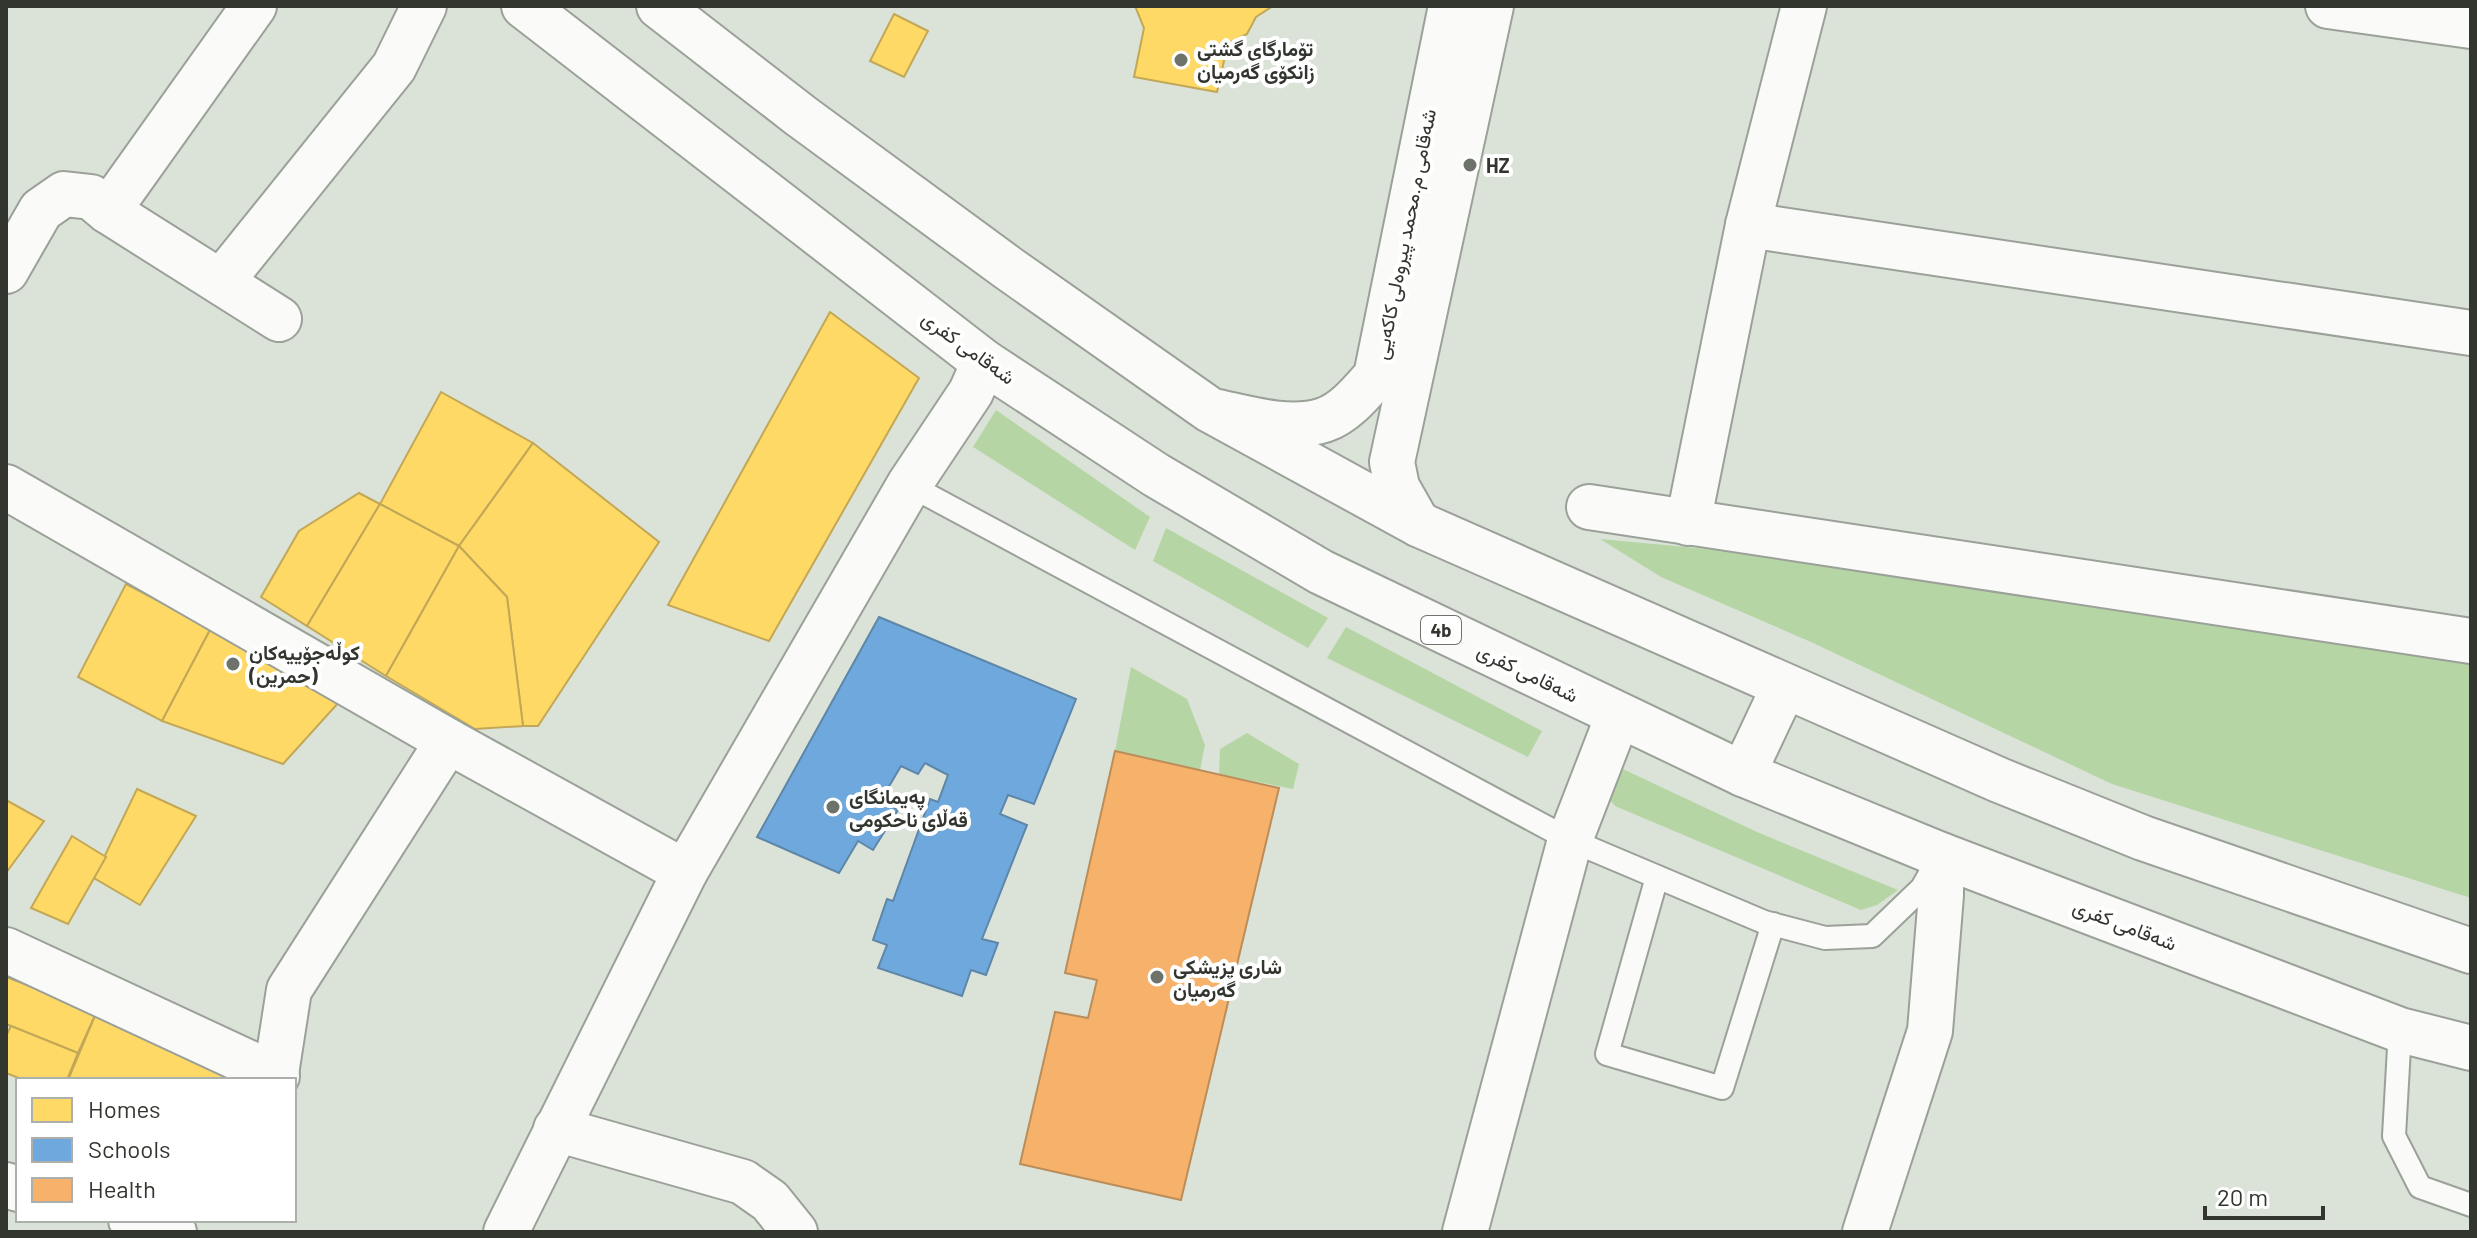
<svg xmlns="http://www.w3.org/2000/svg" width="2477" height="1238" font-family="Barlow,Vazirmatn,sans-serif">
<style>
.green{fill:#b6d5a5}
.homes{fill:#ffd966;stroke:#c2a856;stroke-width:2}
.schools{fill:#6fa8dc;stroke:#5d86a8;stroke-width:2}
.health{fill:#f6b26b;stroke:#bb8d59;stroke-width:2}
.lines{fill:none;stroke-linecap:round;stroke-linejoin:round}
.lane-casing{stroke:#9ba199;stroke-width:26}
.street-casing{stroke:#9ba199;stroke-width:48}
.secondary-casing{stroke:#9ba199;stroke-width:48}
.highway-casing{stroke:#9ba199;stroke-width:48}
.lane{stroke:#fafbf9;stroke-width:22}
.street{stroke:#fafbf9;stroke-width:44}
.secondary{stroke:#fafbf9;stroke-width:44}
.highway{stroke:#fafbf9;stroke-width:44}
.poi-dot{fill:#6d736a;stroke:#fff;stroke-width:3}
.labels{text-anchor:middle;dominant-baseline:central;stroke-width:8;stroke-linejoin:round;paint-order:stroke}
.shield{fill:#fff;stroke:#70726d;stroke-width:2}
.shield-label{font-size:18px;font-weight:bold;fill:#32362f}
.poi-label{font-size:20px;font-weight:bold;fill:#32362f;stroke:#fff;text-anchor:start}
.street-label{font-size:20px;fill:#32362f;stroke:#fff}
</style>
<rect width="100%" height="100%" fill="#dbe3d8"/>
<g class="green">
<path d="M 996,410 L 1150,517 L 1135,550 L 973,447 Z"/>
<path d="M 1166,528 L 1328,618 L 1308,648 L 1153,561 Z"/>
<path d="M 1600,539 L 1814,559 L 2471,662 L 2471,898 L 2112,784 L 1811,642 L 1661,577 Z"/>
<path d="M 1346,627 L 1542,731 L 1528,757 L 1327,658 Z"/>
<path d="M 1131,667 L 1187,699 L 1205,745 L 1200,770 L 1115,751 Z"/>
<path d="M 1247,733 L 1299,764 L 1293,789 L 1219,774 L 1220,749 Z"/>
<path d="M 1610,763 L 1757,832 L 1898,890 L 1877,905 L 1861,910 L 1615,806 L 1606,796 Z"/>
</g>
<g class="homes">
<path d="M 1135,6 L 1273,6 L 1256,17 L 1247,34 L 1228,43 L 1217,92 L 1134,77 L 1144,28 Z"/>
<path d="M 894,14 L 928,31 L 904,77 L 870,61 Z"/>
<path d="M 830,312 L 919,378 L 769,641 L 668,605 Z"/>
<path d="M 441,392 L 533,443 L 459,546 L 380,504 Z"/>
<path d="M 533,443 L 659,542 L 538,726 L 523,726 L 507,597 L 459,546 Z"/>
<path d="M 359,493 L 380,504 L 307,626 L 261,597 L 299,531 Z"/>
<path d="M 380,504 L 459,546 L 386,676 L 307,626 Z"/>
<path d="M 459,546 L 507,597 L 523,726 L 475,729 L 386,676 Z"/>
<path d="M 126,584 L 211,628 L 162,721 L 78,677 Z"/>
<path d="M 211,628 L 340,701 L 283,764 L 162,721 Z"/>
<path d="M 137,789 L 196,816 L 140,905 L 94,878 Z"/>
<path d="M 6,800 L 44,821 L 6,873 Z"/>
<path d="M 72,836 L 106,857 L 68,924 L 31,908 Z"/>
<path d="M 6,977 L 97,1011 L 78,1053 L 6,1024 Z"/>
<path d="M 97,1011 L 261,1080 L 68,1080 Z"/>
<path d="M 11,1026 L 78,1053 L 67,1080 L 24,1080 L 6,1073 L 6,1036 Z"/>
</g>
<path class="schools" d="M 879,617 L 1076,699 L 1034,804 L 1008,795 L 1000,814 L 1027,825 L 982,939 L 998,943 L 986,975 L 971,970 L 962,996 L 878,968 L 887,945 L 873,940 L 887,899 L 893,901 L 930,799 L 938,802 L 948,775 L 925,763 L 918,774 L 901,766 L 881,800 L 898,810 L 873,850 L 858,841 L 839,873 L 757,837 Z"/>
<path class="health" d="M 1115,751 L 1279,788 L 1181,1200 L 1020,1164 L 1055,1012 L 1088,1018 L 1097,980 L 1065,973 Z"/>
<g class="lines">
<defs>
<g id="lane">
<path d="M 909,485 L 1570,840 L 1764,922 L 1825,938 L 1872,936 L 1922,888 L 1935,865"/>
<path d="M 1657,877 L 1607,1054 L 1722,1088 L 1773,924"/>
<path d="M 2400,1030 L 2394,1136 L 2420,1187 L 2471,1205"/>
</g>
<g id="street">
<path d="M 2328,6 L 2471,26"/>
<path d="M 108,211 L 254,6"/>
<path d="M 1748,225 L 2471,333"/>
<path d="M 6,271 L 41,210 L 64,194 L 91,197 L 108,211 L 279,319"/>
<path d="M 221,282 L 394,67 L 424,6"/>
<path d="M 6,487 L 448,741 L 685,872"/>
<path d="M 1589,507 L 2471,641"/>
<path d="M 1688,523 L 1748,225 L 1804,6"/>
<path d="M 6,950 L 277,1076"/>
<path d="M 275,1080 L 289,990 L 448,741"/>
<path d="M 556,1129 L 743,1182 L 770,1201 L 795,1232"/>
<path d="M 6,1185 L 18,1189"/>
<path d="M 131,1220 L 174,1232"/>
<path d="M 506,1232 L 685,872 L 909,485 L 971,392 L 984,362"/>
<path d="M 1465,1232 L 1570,840 L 1618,716"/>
<path d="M 1865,1232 L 1930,1031 L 1941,895 L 1941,855"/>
</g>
<g id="secondary">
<path d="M 1218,412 C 1250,419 1291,431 1324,420 C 1345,413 1362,392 1376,376 L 1451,6"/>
<path d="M 1418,524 L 1397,487 L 1392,462 L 1491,6"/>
</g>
<g id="highway">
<path d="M 524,6 L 984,362 L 1156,475 L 1321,572 L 1743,774 L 1941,855 L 2400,1030 L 2471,1048"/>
<path d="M 659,6 L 801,116 L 1008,268 L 1210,410 L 1418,524 L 1999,780 L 2143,838 L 2471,951"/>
<path d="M 1743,774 L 1784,687"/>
</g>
</defs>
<use href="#lane" class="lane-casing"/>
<use href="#street" class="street-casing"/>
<use href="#secondary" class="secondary-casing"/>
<use href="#highway" class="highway-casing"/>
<use href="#lane" class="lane"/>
<use href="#street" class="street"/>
<use href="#secondary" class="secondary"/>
<use href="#highway" class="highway"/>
</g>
<g class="poi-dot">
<circle cx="1181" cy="60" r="8"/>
<circle cx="1470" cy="165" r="8"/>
<circle cx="233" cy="664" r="8"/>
<circle cx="833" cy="807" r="8"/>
<circle cx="1157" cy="977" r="8"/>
</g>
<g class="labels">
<rect class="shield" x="1421" y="616" width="40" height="28" rx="6"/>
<g class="shield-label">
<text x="1441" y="630">4b</text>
</g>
<g class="poi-label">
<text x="1197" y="48">تۆمارگای گشتی<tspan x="1197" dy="23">زانکۆی گەرمیان</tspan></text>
<text x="1486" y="165">HZ</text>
<text x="249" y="652">کوڵەجۆییەکان<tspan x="249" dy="23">(حمرین)</tspan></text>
<text x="849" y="796">پەیمانگای<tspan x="849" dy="23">قەڵای ناحکومی</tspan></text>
<text x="1173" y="966">شاری پزیشکی<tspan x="1173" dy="23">گەرمیان</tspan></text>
</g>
<g class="street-label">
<text transform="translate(1404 234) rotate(-79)">شەقامی م.محمد پیروەلی کاکەیی</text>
<text transform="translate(969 347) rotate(36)">شەقامی کفری</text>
<text transform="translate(1528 672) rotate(26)">شەقامی کفری</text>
<text transform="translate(2125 924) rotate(21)">شەقامی کفری</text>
</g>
</g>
<rect width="2477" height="1238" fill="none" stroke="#32362f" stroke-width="16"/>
<rect x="16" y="1078" width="280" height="144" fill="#ffffff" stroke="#adafac" stroke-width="2"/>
<rect x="32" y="1098" width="40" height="24" fill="#ffd966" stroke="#adafac" stroke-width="2"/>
<text x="88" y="1118" font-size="24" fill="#32362f">Homes</text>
<rect x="32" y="1138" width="40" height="24" fill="#6fa8dc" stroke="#adafac" stroke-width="2"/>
<text x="88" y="1158" font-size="24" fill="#32362f">Schools</text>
<rect x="32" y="1178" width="40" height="24" fill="#f6b26b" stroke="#adafac" stroke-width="2"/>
<text x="88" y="1198" font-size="24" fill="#32362f">Health</text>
<path d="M2205 1206v12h118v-12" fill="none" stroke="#32362f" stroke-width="4"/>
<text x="2217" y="1206" font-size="24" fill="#32362f" stroke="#ffffff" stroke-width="6" paint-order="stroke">20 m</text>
</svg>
